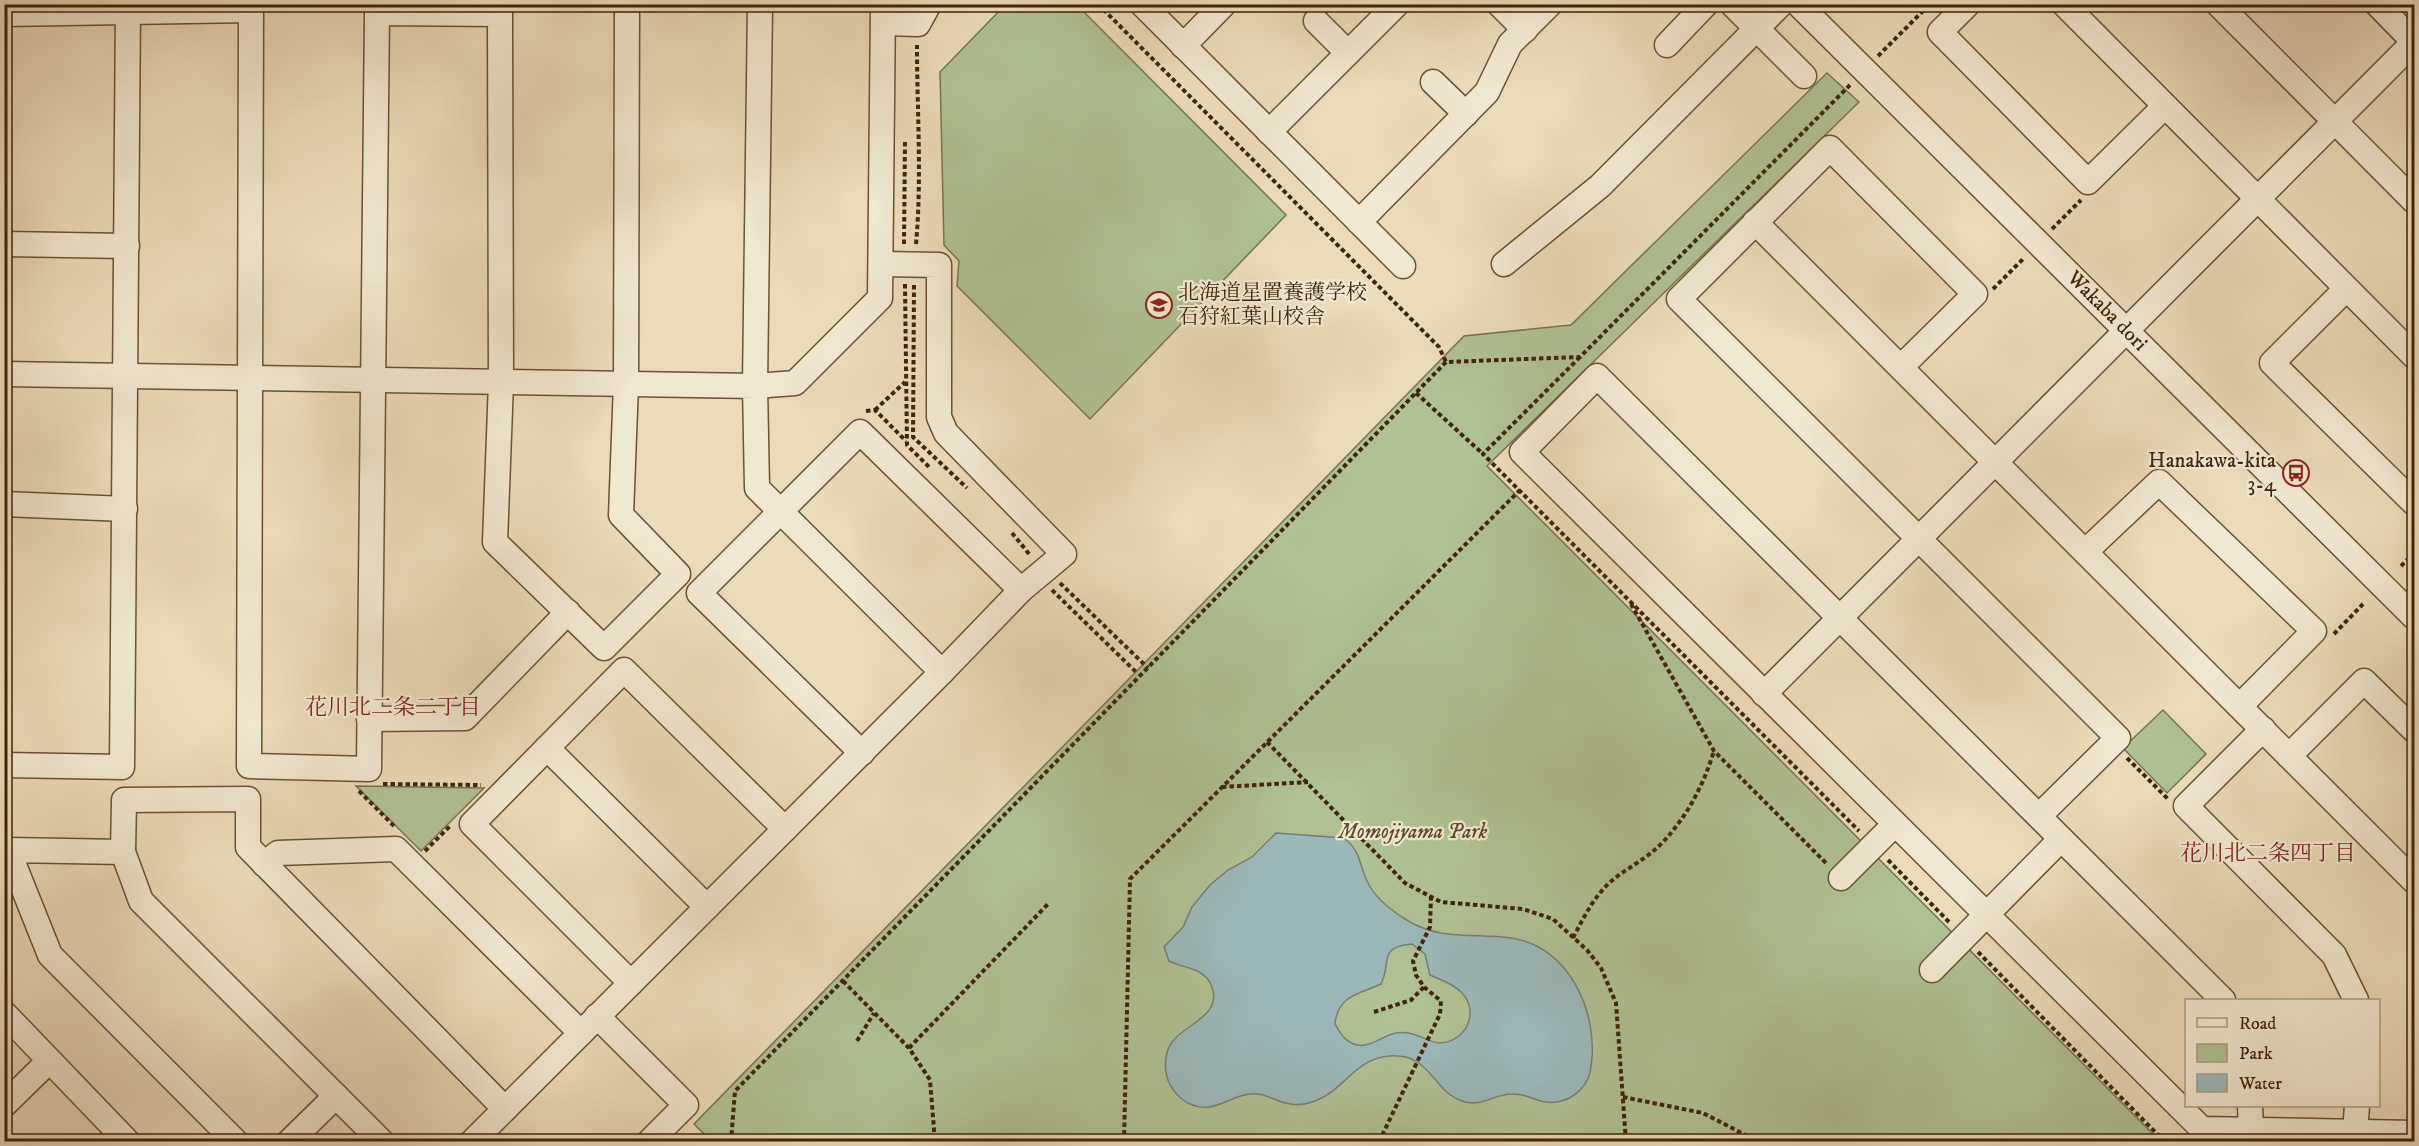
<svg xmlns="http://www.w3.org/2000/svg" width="2419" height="1146" font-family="'IM FELL DW Pica','Noto Serif JP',serif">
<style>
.green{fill:#b0c195;stroke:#78734e;stroke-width:1.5}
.water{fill:#9cb8ba;stroke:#777d73;stroke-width:1.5;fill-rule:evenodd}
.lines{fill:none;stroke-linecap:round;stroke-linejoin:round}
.minor-casing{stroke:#6a5234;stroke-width:27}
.path{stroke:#402508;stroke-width:4;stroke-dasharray:4.5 3;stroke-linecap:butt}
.minor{stroke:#f1e8d2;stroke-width:24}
.labels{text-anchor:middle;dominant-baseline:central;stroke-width:4.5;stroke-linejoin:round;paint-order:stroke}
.poi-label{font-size:21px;fill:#402508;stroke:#f1e8d2;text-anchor:start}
.street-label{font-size:21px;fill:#402508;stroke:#f1e8d2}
.park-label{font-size:21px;font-style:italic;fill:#5c4c2b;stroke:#f1e8d2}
.neighbourhood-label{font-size:22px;fill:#7a1f14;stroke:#f1e8d2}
</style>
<rect width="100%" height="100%" fill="#eadbba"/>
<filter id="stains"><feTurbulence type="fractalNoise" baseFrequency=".00333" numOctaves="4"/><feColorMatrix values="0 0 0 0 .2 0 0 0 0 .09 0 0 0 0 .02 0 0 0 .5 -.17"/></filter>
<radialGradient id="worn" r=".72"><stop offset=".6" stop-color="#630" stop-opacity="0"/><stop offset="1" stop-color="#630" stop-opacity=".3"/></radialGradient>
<g class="green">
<path d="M 1005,5 L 1077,5 L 1286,215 L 1090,419 L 957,286 L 959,261 L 944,245 L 940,72 Z"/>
<path d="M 1827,73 L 1859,102 L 1487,466 L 2160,1141 L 712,1142 L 694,1124 L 1464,336 L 1571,325 Z"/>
<path d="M 2163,710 L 2206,754 L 2167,793 L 2123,748 Z"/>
<path d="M 356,786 L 484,788 L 421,851 Z"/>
</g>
<path class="water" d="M 1276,833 L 1344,838 C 1361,851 1359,865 1368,883 C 1375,898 1391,910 1405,919 C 1439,941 1473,933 1511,938 C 1570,946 1599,1014 1591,1067 C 1589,1085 1575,1099 1557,1102 C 1540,1105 1528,1093 1512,1094 C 1493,1094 1482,1108 1462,1101 C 1432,1091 1431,1053 1390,1056 C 1355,1058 1345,1090 1315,1101 C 1284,1113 1271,1091 1250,1094 C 1229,1096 1213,1115 1190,1104 C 1180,1100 1170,1088 1167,1077 C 1164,1066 1165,1052 1172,1042 C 1185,1024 1222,1016 1212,987 C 1210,981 1205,975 1199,972 C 1190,967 1179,966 1169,961 L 1164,947 L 1183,927 L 1192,907 L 1210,885 L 1228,870 L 1252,857 ZM 1412,944 L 1425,954 L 1430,975 C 1441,980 1454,984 1462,993 C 1480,1012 1466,1042 1440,1043 C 1427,1043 1416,1030 1396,1033 C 1384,1035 1370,1048 1357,1045 C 1345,1042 1341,1034 1335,1024 C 1338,995 1359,994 1381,984 C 1392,962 1377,947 1412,944 Z"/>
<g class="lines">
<defs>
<g id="minor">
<path d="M 760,4 L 755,386 L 795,383 L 880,298 L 883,4"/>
<path d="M 1142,4 L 1403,266"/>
<path d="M 1499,4 L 1525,30"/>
<path d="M 1732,4 L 1804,76"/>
<path d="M 1798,4 L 2414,617"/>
<path d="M 1968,4 L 1940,32 L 2088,182 L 2164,107"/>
<path d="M 2064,4 L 2414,356"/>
<path d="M 2218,4 L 2414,201"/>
<path d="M 2377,4 L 2414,42"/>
<path d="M 4,14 L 251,10 L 249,766 L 369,769 L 377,13 L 500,14 L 501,382 L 495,542 L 604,648 L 678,574 L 621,515 L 626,384 L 627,4"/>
<path d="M 1316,21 L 1348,53"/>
<path d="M 883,23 L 918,24 L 929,4"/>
<path d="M 1667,45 L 1706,4"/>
<path d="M 1183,46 L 1224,4"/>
<path d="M 1433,82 L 1466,114"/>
<path d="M 1269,132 L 1397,4"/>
<path d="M 1359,222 L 1487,92 L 1510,44 L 1550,4"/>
<path d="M 1755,222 L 2414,881"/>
<path d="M 4,244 L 127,246"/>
<path d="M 881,264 L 939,265 L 939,417 L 946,433 L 1064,554 L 1021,590"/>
<path d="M 1504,264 L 1600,186 L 1781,4"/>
<path d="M 2346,289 L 2272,363 L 2414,503"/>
<path d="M 1901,367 L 1975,294 L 1830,148 L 1679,299 L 2118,738 L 2039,816"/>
<path d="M 4,374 L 755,386 L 757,488 L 942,672 L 472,1142"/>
<path d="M 4,504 L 125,509"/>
<path d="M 2086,551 L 2159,482 L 2314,631 L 2240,706"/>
<path d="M 1764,694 L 2414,42"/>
<path d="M 369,719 L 465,718 L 568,612"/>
<path d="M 2263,729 L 2186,806 L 2334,955 L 2356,1000"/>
<path d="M 547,748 L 707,907"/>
<path d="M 862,753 L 699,593 L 860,432 L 1021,590 L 942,672"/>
<path d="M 2289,756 L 2364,681 L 2414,730"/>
<path d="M 4,765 L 122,767 L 128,4"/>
<path d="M 123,852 L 8,850 L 50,955 L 236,1142"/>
<path d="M 264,864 L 278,853 L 396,849 L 581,1033"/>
<path d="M 1841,878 L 1895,824"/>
<path d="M 1932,970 L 2061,839"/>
<path d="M 631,983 L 472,824 L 624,670 L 785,829"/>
<path d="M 2223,1000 L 1597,376 L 1522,452 L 2202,1129 L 2414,1133"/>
<path d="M 4,1013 L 128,1142"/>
<path d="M 597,1016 L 686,1105 L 649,1142"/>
<path d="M 4,1105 L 49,1061"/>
<path d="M 2250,1106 L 2251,1130"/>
<path d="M 2355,1132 L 2357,1106"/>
<path d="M 289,1142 L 336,1096"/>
<path d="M 382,1142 L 141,901 L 123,852 L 124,800 L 248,799 L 248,847 L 505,1109"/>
</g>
</defs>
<use href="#minor" class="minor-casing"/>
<g class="path">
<path d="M 1098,4 L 1439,347 L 1446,362"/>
<path d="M 1878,56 L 1930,4"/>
<path d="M 2052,229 L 2081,200"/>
<path d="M 904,244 L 905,140"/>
<path d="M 916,244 C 922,178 917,111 917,45"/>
<path d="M 905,284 L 907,445 L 930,468"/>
<path d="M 914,285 L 913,437 L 967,488"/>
<path d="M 1993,289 L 2024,258"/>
<path d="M 1580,357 L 1483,454 L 1859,831"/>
<path d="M 1416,393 L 1483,454"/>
<path d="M 875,410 L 905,382"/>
<path d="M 866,411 L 875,410 L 906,441"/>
<path d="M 1012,533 L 1030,555"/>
<path d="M 2401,566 L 2414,553"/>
<path d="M 1060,583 L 1148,668"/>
<path d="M 1052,590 L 1136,672"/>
<path d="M 1631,604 L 1714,751 L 1827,864"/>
<path d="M 2334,634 L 2363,604"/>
<path d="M 1267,742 L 1405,883 L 1441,902 L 1523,909 L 1553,919 L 1587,950 L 1601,968 L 1616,1003 L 1626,1142"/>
<path d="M 2127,758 L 2168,799"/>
<path d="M 383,784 L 481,785"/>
<path d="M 1222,787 L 1308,782"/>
<path d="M 359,791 L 396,828"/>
<path d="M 425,851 L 451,825"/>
<path d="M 1888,860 L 1950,923"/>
<path d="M 1573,938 C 1585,915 1595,894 1615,878 C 1631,866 1649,857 1663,842 C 1688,815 1703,786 1714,751"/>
<path d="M 1978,952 L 2165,1142"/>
<path d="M 843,981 L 909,1048 L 930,1080 L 935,1142"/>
<path d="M 1374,1012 L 1411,1000 L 1424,987"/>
<path d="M 857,1041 L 874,1013"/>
<path d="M 909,1048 L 1048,904"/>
<path d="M 1623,1097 L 1703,1113 L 1759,1142"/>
<path d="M 1124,1137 L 1176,1142"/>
<path d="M 731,1142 L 735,1091 L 1446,362 L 1580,357 L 1850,85"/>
<path d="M 1124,1142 L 1130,879 L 1520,490"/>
<path d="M 1379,1142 L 1440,1014 L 1441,1001 L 1424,987 L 1416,975 L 1413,961 L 1430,927 L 1431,896"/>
</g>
<use href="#minor" class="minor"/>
</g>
<defs>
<symbol id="school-ring" viewBox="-11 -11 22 22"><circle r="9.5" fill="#f1e8d2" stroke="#8f2418" stroke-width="1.5"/><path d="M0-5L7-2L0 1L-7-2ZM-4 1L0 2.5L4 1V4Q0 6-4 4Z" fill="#8f2418"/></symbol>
<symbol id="bus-ring" viewBox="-11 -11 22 22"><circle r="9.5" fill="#f1e8d2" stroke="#8f2418" stroke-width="1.5"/><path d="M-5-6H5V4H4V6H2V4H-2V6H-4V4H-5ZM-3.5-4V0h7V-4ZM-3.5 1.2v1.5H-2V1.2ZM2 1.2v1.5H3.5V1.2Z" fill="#8f2418"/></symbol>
</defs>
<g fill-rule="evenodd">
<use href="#school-ring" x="1144" y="290" width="30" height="30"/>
<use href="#bus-ring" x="2281" y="458" width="30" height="30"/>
</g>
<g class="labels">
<g class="poi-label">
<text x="1178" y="293">北海道星置養護学校<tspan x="1178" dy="24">石狩紅葉山校舎</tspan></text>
<text x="2276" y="461" text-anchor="end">Hanakawa-kita<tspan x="2276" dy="24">3-4</tspan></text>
</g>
<g class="street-label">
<text transform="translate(2107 311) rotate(45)">Wakaba dori</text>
</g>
<g class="park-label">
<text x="1413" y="832">Momojiyama Park</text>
</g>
<g class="neighbourhood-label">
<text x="393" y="707">花川北二条二丁目</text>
<text x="2268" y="853">花川北二条四丁目</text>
</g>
</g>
<rect width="2419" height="1146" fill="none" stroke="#eadbba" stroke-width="24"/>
<rect x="6" y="6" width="2407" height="1134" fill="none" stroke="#402508" stroke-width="3"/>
<rect x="12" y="12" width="2395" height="1122" fill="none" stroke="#402508" stroke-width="1.5"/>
<rect x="2185" y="999" width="195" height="108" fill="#f1e8d2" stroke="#aa9a81" stroke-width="1.5"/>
<rect x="2197" y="1018" width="30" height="9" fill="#f1e8d2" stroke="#aa9a81" stroke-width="1.5"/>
<text x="2239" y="1029" font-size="18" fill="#402508">Road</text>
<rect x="2197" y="1044" width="30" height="18" fill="#b0c195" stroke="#aa9a81" stroke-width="1.5"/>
<text x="2239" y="1059" font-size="18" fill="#402508">Park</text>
<rect x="2197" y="1074" width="30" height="18" fill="#9cb8ba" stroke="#aa9a81" stroke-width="1.5"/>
<text x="2239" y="1089" font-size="18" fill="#402508">Water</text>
<rect width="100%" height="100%" filter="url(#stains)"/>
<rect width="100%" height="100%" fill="url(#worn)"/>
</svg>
